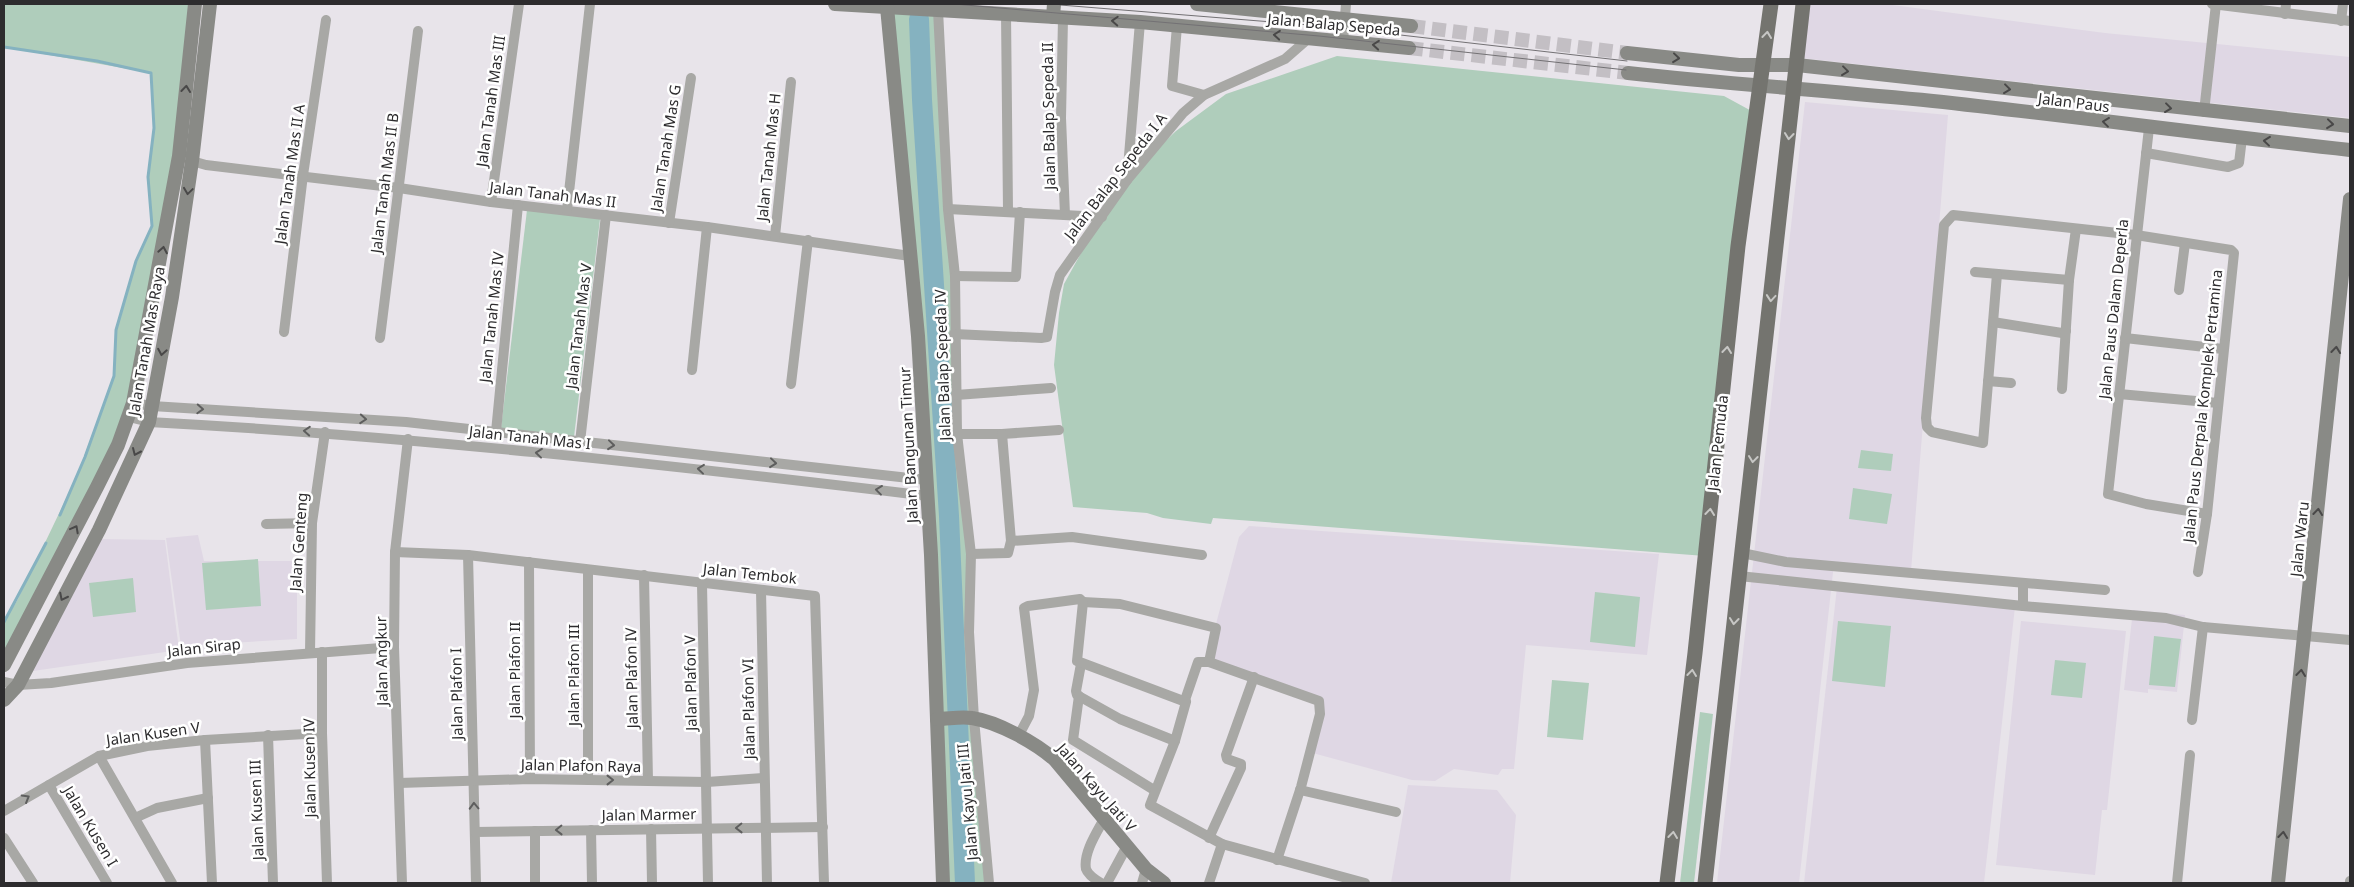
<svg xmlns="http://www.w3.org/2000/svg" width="2354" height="887" font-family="'Noto Sans',sans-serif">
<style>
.built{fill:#dfd7e4}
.green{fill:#afcdbb}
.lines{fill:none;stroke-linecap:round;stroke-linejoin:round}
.stream{stroke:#85b2c0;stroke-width:3}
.river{stroke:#85b2c0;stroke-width:20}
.secondary-tunnel{stroke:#c3bfc4;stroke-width:14;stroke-dasharray:14 7;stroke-linecap:butt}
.street{stroke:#a8a8a5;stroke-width:10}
.secondary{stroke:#898a86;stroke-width:14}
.primary{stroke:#74746f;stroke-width:15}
.tram{stroke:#737174;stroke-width:1}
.oneway{stroke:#494848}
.oneway2{stroke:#c7c7c5}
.oneway3{stroke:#5e5e5e}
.labels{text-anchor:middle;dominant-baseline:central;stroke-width:5;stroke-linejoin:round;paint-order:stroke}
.street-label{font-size:15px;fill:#2d2c2e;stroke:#fff}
</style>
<rect width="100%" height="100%" fill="#e8e4ea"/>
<g class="built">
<path d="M 1807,4 L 1885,4 L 2105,33 L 2350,57 L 2350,118 L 1801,58 Z"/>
<path d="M 1805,102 L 1948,115 L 1911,571 L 1834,563 L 1799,883 L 1717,883 Z"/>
<path d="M 1249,526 L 1659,554 L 1647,655 L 1526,645 L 1514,769 L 1502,769 L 1498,775 L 1454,769 L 1435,781 L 1412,780 L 1309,752 L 1324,700 L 1207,658 L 1239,537 Z"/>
<path d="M 198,535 L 204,561 L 297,561 L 297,639 L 181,646 L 166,538 Z"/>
<path d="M 98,539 L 165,540 L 179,650 L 33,671 Z"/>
<path d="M 1837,587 L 2015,607 L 1984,883 L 1804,883 Z"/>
<path d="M 2133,610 L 2185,615 L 2177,692 L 2148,689 L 2148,693 L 2124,690 Z"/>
<path d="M 2021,621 L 2126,631 L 2107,810 L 2102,810 L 2095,875 L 1996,865 Z"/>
<path d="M 1408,785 L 1497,790 L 1516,815 L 1510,883 L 1391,883 Z"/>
</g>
<g class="green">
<path d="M 4,4 L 196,4 L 183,116 L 133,403 L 4,665 L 4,622 L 18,599 L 76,478 L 114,376 L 116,330 L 136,261 L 152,226 L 148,177 L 154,128 L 151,73 L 4,47 Z"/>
<path d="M 887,7 L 938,10 L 954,334 L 971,554 L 969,632 L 989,883 L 943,883 L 931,555 Z"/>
<path d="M 1337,56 L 1724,96 L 1757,114 L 1705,556 L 1213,518 L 1211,524 L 1163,518 L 1147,513 L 1073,507 L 1054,365 L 1059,313 L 1064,284 L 1118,186 L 1176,131 L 1226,94 Z"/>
<path d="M 527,210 L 600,219 L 574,437 L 501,428 Z"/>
<path d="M 1861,450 L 1893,454 L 1891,471 L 1858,468 Z"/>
<path d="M 1853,488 L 1892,494 L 1887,524 L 1849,519 Z"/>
<path d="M 258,559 L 261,606 L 206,610 L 202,563 Z"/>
<path d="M 133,578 L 136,612 L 93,617 L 89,583 Z"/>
<path d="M 1595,592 L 1640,597 L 1635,647 L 1590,642 Z"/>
<path d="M 1838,621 L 1891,626 L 1885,687 L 1832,681 Z"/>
<path d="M 2154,636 L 2181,639 L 2175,687 L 2149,685 Z"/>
<path d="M 2055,660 L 2086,663 L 2082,698 L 2051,695 Z"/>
<path d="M 1552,680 L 1589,683 L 1583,740 L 1547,737 Z"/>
<path d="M 1700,712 L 1713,714 L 1694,883 L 1680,883 Z"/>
</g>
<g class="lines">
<g class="stream">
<path d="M 4,47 L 97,61 L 151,73 L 154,128 L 148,177 L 152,226 L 136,261 L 116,330 L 114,376 L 85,457 L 60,515"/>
<path d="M 4,622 L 46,543"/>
</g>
<path class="river" d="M 919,19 L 922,100 L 949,516 L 965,883"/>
<g class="secondary-tunnel">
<path d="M 1411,26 L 1627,53"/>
<path d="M 1409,48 L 1628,73"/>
</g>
<g class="street">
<path d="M 2212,4 L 2350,21"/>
<path d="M 938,10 L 948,209 L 955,276 L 957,434 L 971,554 L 969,632 L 974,719 L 989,883"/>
<path d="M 1006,13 L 1008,211"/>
<path d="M 2285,14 L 2286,4"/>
<path d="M 1063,18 L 1061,118 L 1065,215"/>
<path d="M 2341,21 L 2343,4"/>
<path d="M 1177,26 L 1172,86 L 1204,95"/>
<path d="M 1343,42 L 1346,4"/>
<path d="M 2204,112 L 2216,4"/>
<path d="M 2149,128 L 2108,494 L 2146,504 L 2207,514"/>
<path d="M 2146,153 L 2228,167 L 2239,163 L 2242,138"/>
<path d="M 192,161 L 206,165 L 399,188 L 491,202 L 707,227 L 910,256"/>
<path d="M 1127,180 L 1140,22"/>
<path d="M 491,202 L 519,4"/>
<path d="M 948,209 L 1102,217"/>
<path d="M 567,210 L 590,4"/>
<path d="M 669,223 L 691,78"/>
<path d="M 775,236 L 791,82"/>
<path d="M 1975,272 L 2069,280"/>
<path d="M 1997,274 L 1983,443 L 1932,432 L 1927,427 L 1926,418 L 1944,225 L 1953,215 L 2136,235 L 2231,250 L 2234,253 L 2207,514 L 2198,572"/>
<path d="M 955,276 L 1016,277 L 1020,212"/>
<path d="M 2179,290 L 2185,243"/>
<path d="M 1993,322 L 2062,333 L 2066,331"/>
<path d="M 284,332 L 303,175 L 326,20"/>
<path d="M 954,334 L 1041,338 L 1047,337 L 1055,292 L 1060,275 L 1127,180 L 1183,113 L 1204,95 L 1285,59 L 1309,38"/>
<path d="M 380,338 L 418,31"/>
<path d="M 2125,338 L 2223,349"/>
<path d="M 692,370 L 707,227"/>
<path d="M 1988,381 L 2011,383"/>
<path d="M 791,384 L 808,240"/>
<path d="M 2062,389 L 2069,280 L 2076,229"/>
<path d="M 2119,394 L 2218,403"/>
<path d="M 956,395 L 1051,388"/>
<path d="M 133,403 L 152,406 L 406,422 L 927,480"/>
<path d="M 129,417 L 149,422 C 409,436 669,465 928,496"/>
<path d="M 496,432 L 518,205"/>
<path d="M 957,434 L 1002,434 L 1059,430"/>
<path d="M 1002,434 L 1011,541"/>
<path d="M 580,442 L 606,215"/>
<path d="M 266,524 L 312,523"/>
<path d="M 395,552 L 468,555 L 815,596 L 824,883"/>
<path d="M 1742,553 L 1786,562 L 2105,590"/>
<path d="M 971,554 L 1008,553 L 1011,541 L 1072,537 L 1202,555"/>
<path d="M 468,555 L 476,883"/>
<path d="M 529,562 L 530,779"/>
<path d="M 588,570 L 588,780"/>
<path d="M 644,575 L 648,781"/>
<path d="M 1739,576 L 2023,606 L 2166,618 L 2203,627 L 2350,640"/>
<path d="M 702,584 L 708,883"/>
<path d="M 2023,584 L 2023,606"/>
<path d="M 761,590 L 767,883"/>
<path d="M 1083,602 L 1120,604 L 1216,628 L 1209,662 L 1198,662 L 1185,700"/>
<path d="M 322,652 L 322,733 L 327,883"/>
<path d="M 310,653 L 312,523 L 325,432"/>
<path d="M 1209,662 L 1319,701 L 1320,714 L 1301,787 L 1277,860"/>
<path d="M 1081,664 L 1076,691 L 1077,695 L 1120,719 L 1175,741"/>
<path d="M 4,682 L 18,685 L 51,683 L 187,663 L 394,647"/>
<path d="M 1079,696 L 1073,740 L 1154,790"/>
<path d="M 2192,720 L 2203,627"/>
<path d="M 268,735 L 273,883"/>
<path d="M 1019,735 L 1029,716 L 1034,690 L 1024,608 L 1028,606 L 1080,599 L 1083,602 L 1077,661 L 1186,702 L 1175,741 L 1150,805 L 1222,844 L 1209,883"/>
<path d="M 205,740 L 212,883"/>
<path d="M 99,756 L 172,883"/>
<path d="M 399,783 L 530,779 L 707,782 L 763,778"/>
<path d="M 49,785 L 107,883"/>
<path d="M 1300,790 L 1396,812"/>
<path d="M 4,811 L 99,756 L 147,746 L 205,740 L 322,733"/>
<path d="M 135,818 L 157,808 L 208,798"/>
<path d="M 651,829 L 652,883"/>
<path d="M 591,830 L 592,883"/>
<path d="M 475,832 L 823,827"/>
<path d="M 4,838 L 33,883"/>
<path d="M 1209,838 L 1241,768 L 1241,764 L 1227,759 L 1226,755 L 1254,677"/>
<path d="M 1222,844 L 1365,883"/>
<path d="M 402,883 L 394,647 L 395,552 L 408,439"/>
<path d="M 535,883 L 535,831"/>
<path d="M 1101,883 C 1096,880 1088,875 1086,869 C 1083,853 1097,832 1104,819"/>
<path d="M 1107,883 L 1127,846"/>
<path d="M 1142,883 L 1146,869"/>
<path d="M 2177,883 L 2190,755"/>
<path d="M 2350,883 L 2350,881"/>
</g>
<g class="secondary">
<path d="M 835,4 L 1140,22 L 1409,48"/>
<path d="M 1197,4 L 1411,26"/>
<path d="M 887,7 L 918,336 L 931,555 L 943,883"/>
<path d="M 1053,17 L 1054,4"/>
<path d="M 1627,53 L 1739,65 L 1797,65 L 2350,126"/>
<path d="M 1628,73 C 1730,84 1831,91 1933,101 C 2072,116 2211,135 2350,150"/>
<path d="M 4,665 L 97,487 L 118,445 L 133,403 L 179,156 L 195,4"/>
<path d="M 4,700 L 18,685 L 99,530 L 149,422 L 172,297 L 192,161 L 210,4"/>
<path d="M 937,719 C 948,719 961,716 972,718 C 998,722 1036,743 1055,760 L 1146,869 L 1164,883"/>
<path d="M 2278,883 L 2350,199"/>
</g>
<g class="primary">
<path d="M 1667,883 L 1695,653 L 1738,246 L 1771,4"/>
<path d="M 1705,883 L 1803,4"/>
</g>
<g class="tram">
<path d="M 954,4 L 1319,36 L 1626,70"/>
<path d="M 1060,5 L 1322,26 L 1627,61"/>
</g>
</g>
<defs><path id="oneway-chevron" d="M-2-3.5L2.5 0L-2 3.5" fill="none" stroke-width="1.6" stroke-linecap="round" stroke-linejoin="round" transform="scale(1.25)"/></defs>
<g class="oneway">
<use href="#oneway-chevron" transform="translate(1115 21) rotate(-177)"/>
<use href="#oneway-chevron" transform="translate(1277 35) rotate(-175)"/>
<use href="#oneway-chevron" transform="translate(1376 45) rotate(-175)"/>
<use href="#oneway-chevron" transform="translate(1676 58) rotate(6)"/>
<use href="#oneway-chevron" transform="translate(1845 71) rotate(7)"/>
<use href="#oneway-chevron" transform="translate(186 89) rotate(-84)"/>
<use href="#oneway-chevron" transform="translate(2007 89) rotate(7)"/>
<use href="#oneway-chevron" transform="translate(2168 108) rotate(7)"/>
<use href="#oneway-chevron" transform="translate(2106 122) rotate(-173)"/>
<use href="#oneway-chevron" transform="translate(2330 124) rotate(6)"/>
<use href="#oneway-chevron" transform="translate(2267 141) rotate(-174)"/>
<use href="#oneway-chevron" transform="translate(188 191) rotate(98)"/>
<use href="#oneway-chevron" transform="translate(163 250) rotate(-80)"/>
<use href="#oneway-chevron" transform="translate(2336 350) rotate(-84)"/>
<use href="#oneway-chevron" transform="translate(162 352) rotate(100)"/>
<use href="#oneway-chevron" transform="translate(136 452) rotate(114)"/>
<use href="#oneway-chevron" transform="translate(2318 512) rotate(-84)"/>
<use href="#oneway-chevron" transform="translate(75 529) rotate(-62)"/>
<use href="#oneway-chevron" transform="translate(63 597) rotate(117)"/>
<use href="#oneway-chevron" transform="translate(2301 673) rotate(-84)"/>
<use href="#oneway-chevron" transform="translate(2283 835) rotate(-84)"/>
</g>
<g class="oneway2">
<use href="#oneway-chevron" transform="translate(1767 35) rotate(-84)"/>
<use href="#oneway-chevron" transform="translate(1789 136) rotate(96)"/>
<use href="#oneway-chevron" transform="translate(1771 298) rotate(95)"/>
<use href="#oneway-chevron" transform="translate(1727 350) rotate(-84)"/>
<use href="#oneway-chevron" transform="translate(1753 459) rotate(97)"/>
<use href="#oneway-chevron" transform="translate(1710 512) rotate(-84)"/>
<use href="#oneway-chevron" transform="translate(1734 621) rotate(96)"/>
<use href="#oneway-chevron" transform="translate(1692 673) rotate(-83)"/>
<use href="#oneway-chevron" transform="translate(1673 835) rotate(-83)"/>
</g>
<g class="oneway3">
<use href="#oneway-chevron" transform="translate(200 409) rotate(3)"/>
<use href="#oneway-chevron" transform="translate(363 419) rotate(4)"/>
<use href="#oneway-chevron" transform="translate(307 431) rotate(-176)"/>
<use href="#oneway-chevron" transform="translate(611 445) rotate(6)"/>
<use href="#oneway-chevron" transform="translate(539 453) rotate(-174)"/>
<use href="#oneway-chevron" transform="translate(773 463) rotate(6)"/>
<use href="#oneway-chevron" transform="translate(701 469) rotate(-174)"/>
<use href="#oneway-chevron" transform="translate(879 490) rotate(-173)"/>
<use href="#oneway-chevron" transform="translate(610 780)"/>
<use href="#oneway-chevron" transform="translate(26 798) rotate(-30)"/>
<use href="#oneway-chevron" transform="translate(474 806) rotate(-92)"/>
<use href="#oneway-chevron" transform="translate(739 828) rotate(179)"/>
<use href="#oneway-chevron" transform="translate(559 830) rotate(179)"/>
</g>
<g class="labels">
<g class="street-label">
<text transform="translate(1334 24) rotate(5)">Jalan Balap Sepeda</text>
<text transform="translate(490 101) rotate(-82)">Jalan Tanah Mas III</text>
<text transform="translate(2074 102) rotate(7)">Jalan Paus</text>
<text transform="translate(1048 116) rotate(-91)">Jalan Balap Sepeda II</text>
<text transform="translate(665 148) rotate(-81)">Jalan Tanah Mas G</text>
<text transform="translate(768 157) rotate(-84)">Jalan Tanah Mas H</text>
<text transform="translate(289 174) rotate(-82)">Jalan Tanah Mas II A</text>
<text transform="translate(1115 176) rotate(-52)">Jalan Balap Sepeda I A</text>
<text transform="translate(384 183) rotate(-83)">Jalan Tanah Mas II B</text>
<text transform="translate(553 194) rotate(7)">Jalan Tanah Mas II</text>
<text transform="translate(2113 309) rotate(-84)">Jalan Paus Dalam Deperla</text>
<text transform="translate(491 317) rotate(-84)">Jalan Tanah Mas IV</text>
<text transform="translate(578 326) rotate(-83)">Jalan Tanah Mas V</text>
<text transform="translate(146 341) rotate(-80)">Jalan Tanah Mas Raya</text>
<text transform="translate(942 365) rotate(-92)">Jalan Balap Sepeda IV</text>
<text transform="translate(2202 406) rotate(-84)">Jalan Paus Derpala Komplek Pertamina</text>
<text transform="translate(530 437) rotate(6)">Jalan Tanah Mas I</text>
<text transform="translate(1717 443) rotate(-84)">Jalan Pemuda</text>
<text transform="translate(908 445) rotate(-93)">Jalan Bangunan Timur</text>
<text transform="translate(2299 539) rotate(-84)">Jalan Waru</text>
<text transform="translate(298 542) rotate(-86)">Jalan Genteng</text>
<text transform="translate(750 573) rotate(6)">Jalan Tembok</text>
<text transform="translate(204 647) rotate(-6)">Jalan Sirap</text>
<text transform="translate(381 661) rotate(-91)">Jalan Angkur</text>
<text transform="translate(514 670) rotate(-90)">Jalan Plafon II</text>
<text transform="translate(573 675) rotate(-90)">Jalan Plafon III</text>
<text transform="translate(631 678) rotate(-91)">Jalan Plafon IV</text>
<text transform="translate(690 683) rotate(-91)">Jalan Plafon V</text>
<text transform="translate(456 694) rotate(-91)">Jalan Plafon I</text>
<text transform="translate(748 709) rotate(-91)">Jalan Plafon VI</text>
<text transform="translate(153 733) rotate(-8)">Jalan Kusen V</text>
<text transform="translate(581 765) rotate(1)">Jalan Plafon Raya</text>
<text transform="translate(309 768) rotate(-91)">Jalan Kusen IV</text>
<text transform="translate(1097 787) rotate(49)">Jalan Kayu Jati V</text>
<text transform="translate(967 802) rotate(-95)">Jalan Kayu Jati III</text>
<text transform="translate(256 810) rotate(-92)">Jalan Kusen III</text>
<text transform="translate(649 814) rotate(-1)">Jalan Marmer</text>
<text transform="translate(91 826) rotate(59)">Jalan Kusen I</text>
</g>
</g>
<rect width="2354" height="887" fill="none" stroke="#2d2c2e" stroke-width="10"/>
</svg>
